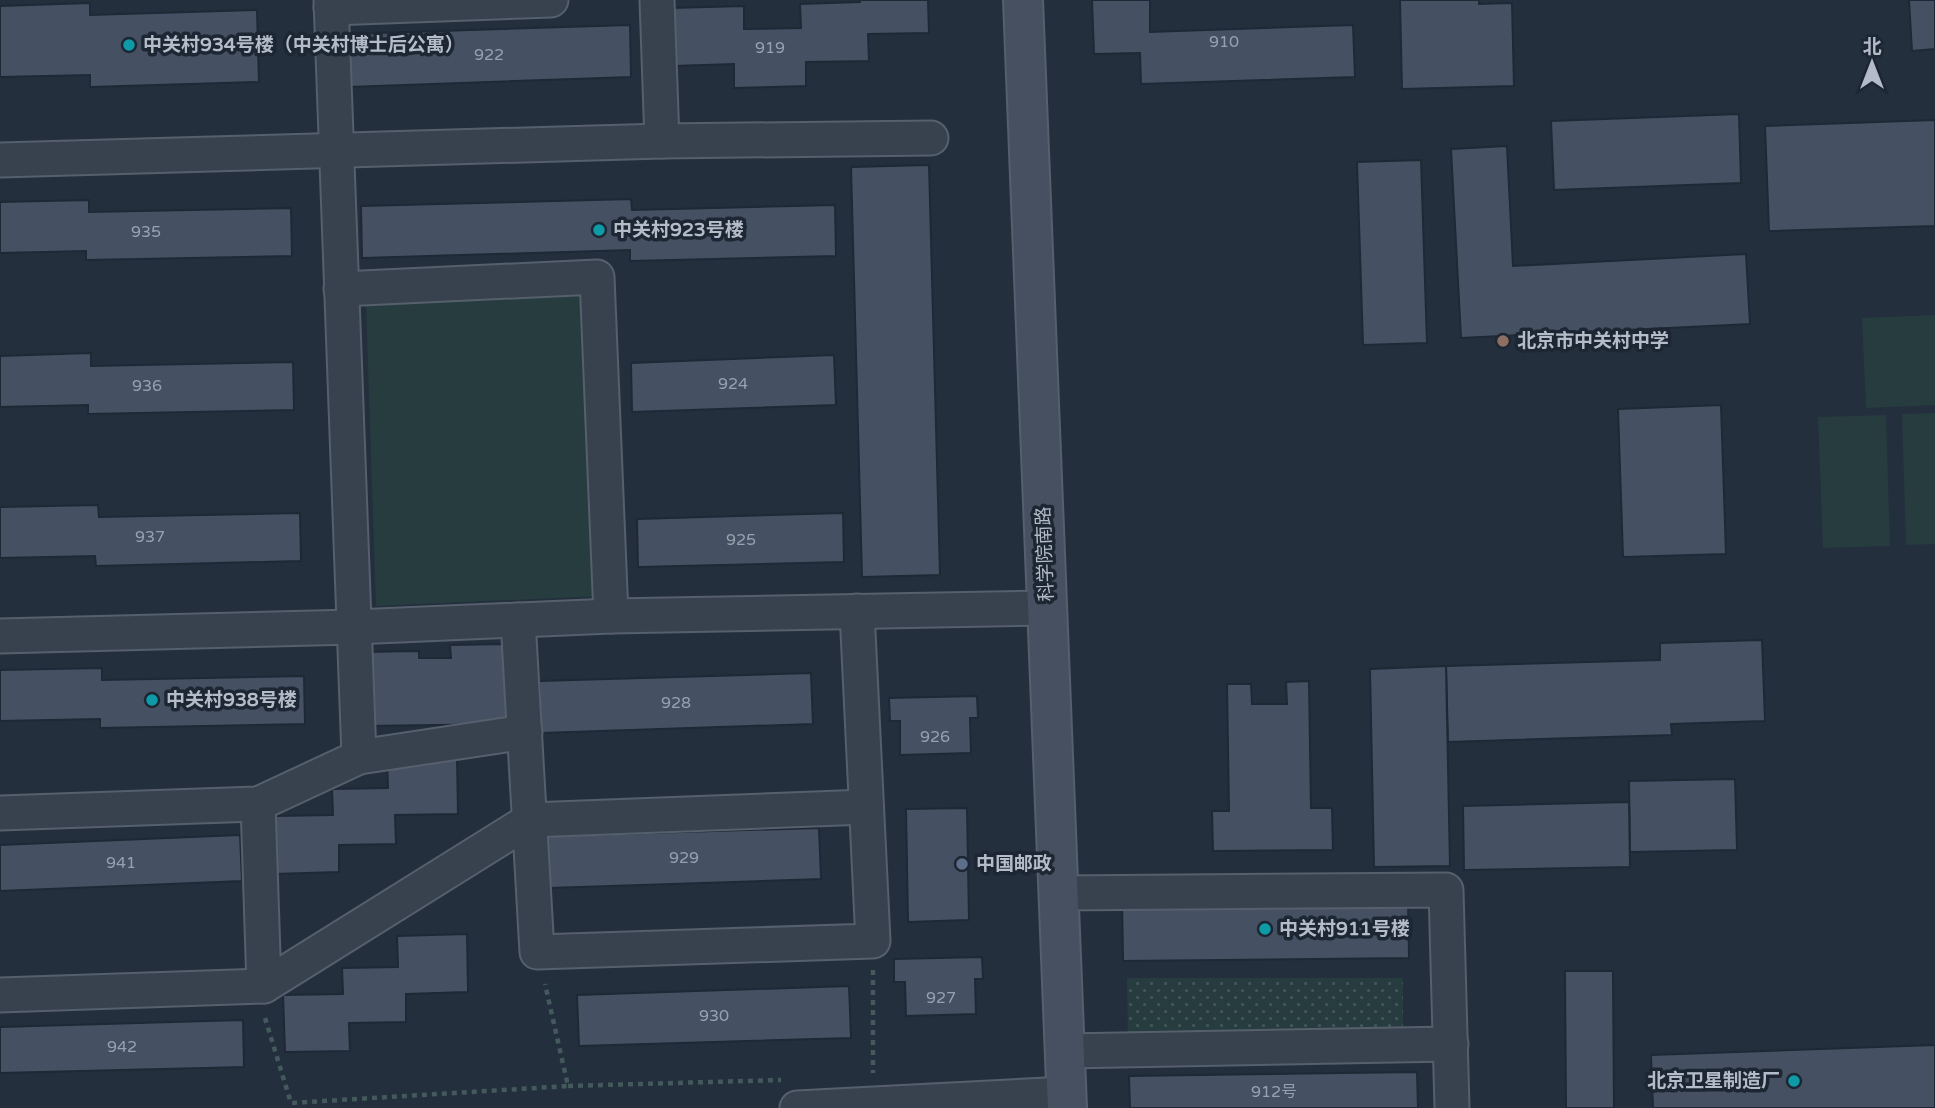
<svg xmlns="http://www.w3.org/2000/svg" width="1935" height="1108" font-family="'Varela Round','Noto Sans SC',sans-serif">
<style>
.grass{fill:url(#grass-dots)}
.park{fill:#263c3f}
.building{fill:#455162;stroke:#1f2835;stroke-width:2}
.lines{fill:none;stroke-linecap:round;stroke-linejoin:round}
.street-casing{stroke:#565f6c;stroke-width:37}
.secondary-casing{stroke:#565f6c;stroke-width:42}
.path{stroke:#44595c;stroke-width:4.5;stroke-dasharray:5 5;stroke-linecap:butt}
.street{stroke:#38414e;stroke-width:33}
.secondary{stroke:#465061;stroke-width:38}
.culture-dot{fill:#0f9aa8;stroke:#1d2633;stroke-width:2.5}
.education-dot{fill:#8d6e63;stroke:#1d2633;stroke-width:2.5}
.service-dot{fill:#5c6f8a;stroke:#1d2633;stroke-width:2.5}
.labels{text-anchor:middle;dominant-baseline:central;stroke-width:7;stroke-linejoin:round;paint-order:stroke}
.number-label{font-size:16px;fill:#98a1af}
.poi-label{font-size:19px;font-weight:bold;fill:#b4bcc9;stroke:#1d2633;text-anchor:start}
.street-label{font-size:19px;fill:#b4bcc9;stroke:#1d2633}
</style>
<defs>
<pattern id="grass-dots" width="8" height="8" patternUnits="userSpaceOnUse" patternTransform="scale(1.75)"><rect width="8" height="8" fill="#263c3f"/><path d="M2 2h.1M6 6h.1" fill="none" stroke="#435659" stroke-width="1.8" stroke-linecap="round"/></pattern>
</defs>
<rect width="100%" height="100%" fill="#242f3e"/>
<path class="grass" d="M 1127,978 L 1403,978 L 1403,1027 L 1128,1034 Z"/>
<g class="park">
<path d="M 607,293 L 626,595 L 376,606 L 366,305 Z"/>
<path d="M 1935,315 L 1935,405 L 1866,408 L 1862,318 Z"/>
<path d="M 1935,413 L 1935,544 L 1906,545 L 1902,414 Z"/>
<path d="M 1886,415 L 1890,546 L 1823,548 L 1818,417 Z"/>
</g>
<g class="building">
<path d="M 860,0 L 928,0 L 929,33 L 868,34 L 869,61 L 806,62 L 806,86 L 734,88 L 734,64 L 672,66 L 670,8 L 744,6 L 744,29 L 801,28 L 800,4 L 860,2 Z"/>
<path d="M 1092,0 L 1150,0 L 1150,32 L 1353,25 L 1355,77 L 1141,84 L 1140,53 L 1094,54 Z"/>
<path d="M 1400,0 L 1479,0 L 1479,4 L 1512,3 L 1514,86 L 1402,89 Z"/>
<path d="M 1909,0 L 1935,0 L 1935,49 L 1912,51 Z"/>
<path d="M 90,3 L 90,15 L 257,10 L 259,82 L 90,87 L 90,75 L 0,77 L 0,6 Z"/>
<path d="M 630,25 L 631,77 L 348,87 L 346,34 Z"/>
<path d="M 1739,114 L 1741,183 L 1554,190 L 1551,121 Z"/>
<path d="M 1935,120 L 1935,226 L 1769,231 L 1765,126 Z"/>
<path d="M 1507,146 L 1513,266 L 1746,254 L 1750,324 L 1461,338 L 1451,149 Z"/>
<path d="M 1421,160 L 1427,343 L 1363,345 L 1357,162 Z"/>
<path d="M 929,165 L 940,575 L 862,577 L 851,167 Z"/>
<path d="M 631,199 L 632,210 L 835,205 L 836,256 L 630,261 L 630,250 L 362,258 L 361,206 Z"/>
<path d="M 89,200 L 89,212 L 291,208 L 292,256 L 86,260 L 86,251 L 0,253 L 0,202 Z"/>
<path d="M 91,353 L 91,366 L 293,362 L 294,410 L 88,414 L 88,405 L 0,407 L 0,356 Z"/>
<path d="M 834,355 L 836,405 L 632,412 L 631,363 Z"/>
<path d="M 1721,405 L 1726,554 L 1623,557 L 1618,409 Z"/>
<path d="M 98,505 L 99,517 L 300,513 L 301,561 L 96,566 L 95,556 L 0,558 L 0,507 Z"/>
<path d="M 843,513 L 844,562 L 638,567 L 637,519 Z"/>
<path d="M 1762,640 L 1765,721 L 1671,724 L 1672,735 L 1448,742 L 1446,666 L 1660,660 L 1660,643 Z"/>
<path d="M 506,644 L 507,724 L 366,726 L 364,652 L 419,651 L 419,658 L 451,658 L 450,645 Z"/>
<path d="M 1446,666 L 1450,866 L 1374,867 L 1370,669 Z"/>
<path d="M 102,668 L 102,680 L 304,676 L 305,724 L 100,728 L 100,719 L 0,721 L 0,670 Z"/>
<path d="M 811,673 L 813,724 L 541,733 L 539,681 Z"/>
<path d="M 1309,681 L 1311,808 L 1332,808 L 1333,850 L 1213,851 L 1212,811 L 1229,811 L 1227,684 L 1251,684 L 1252,704 L 1287,704 L 1286,682 Z"/>
<path d="M 977,696 L 978,718 L 970,718 L 971,753 L 900,755 L 900,721 L 890,721 L 889,698 Z"/>
<path d="M 457,756 L 458,814 L 395,815 L 396,844 L 339,845 L 339,872 L 274,874 L 273,816 L 333,815 L 332,789 L 388,788 L 387,758 Z"/>
<path d="M 1735,779 L 1737,850 L 1630,852 L 1629,781 Z"/>
<path d="M 1629,802 L 1630,867 L 1464,870 L 1463,806 Z"/>
<path d="M 967,808 L 969,920 L 908,922 L 906,809 Z"/>
<path d="M 819,828 L 821,879 L 549,888 L 547,836 Z"/>
<path d="M 240,835 L 242,881 L 0,891 L 0,845 Z"/>
<path d="M 1408,897 L 1409,958 L 1123,961 L 1122,900 Z"/>
<path d="M 467,934 L 468,992 L 406,994 L 406,1022 L 349,1023 L 350,1051 L 285,1052 L 283,995 L 343,994 L 342,968 L 398,967 L 397,936 Z"/>
<path d="M 982,957 L 983,979 L 975,979 L 976,1014 L 906,1016 L 905,982 L 894,982 L 894,959 Z"/>
<path d="M 1565,971 L 1613,971 L 1614,1108 L 1566,1108 Z"/>
<path d="M 849,986 L 851,1038 L 579,1046 L 577,995 Z"/>
<path d="M 243,1020 L 244,1067 L 0,1073 L 0,1027 Z"/>
<path d="M 1935,1045 L 1935,1108 L 1653,1108 L 1651,1055 Z"/>
<path d="M 1417,1072 L 1418,1108 L 1130,1108 L 1129,1076 Z"/>
</g>
<g class="lines">
<defs>
<g id="street">
<path d="M 331,0 L 359,757"/>
<path d="M 657,0 L 662,141"/>
<path d="M 331,8 L 551,0"/>
<path d="M 0,160 L 662,141 L 931,138"/>
<path d="M 341,289 L 597,277 L 611,616"/>
<path d="M 518,620 L 537,952 L 873,941 L 857,611"/>
<path d="M 0,636 L 354,627 L 611,616 L 1047,608"/>
<path d="M 258,804 L 264,986"/>
<path d="M 0,813 L 258,804 L 359,757 L 525,732"/>
<path d="M 1059,893 L 1446,890 L 1452,1108"/>
<path d="M 0,995 L 264,986 L 530,820 L 866,807"/>
<path d="M 1065,1051 L 1451,1044"/>
<path d="M 797,1108 L 1067,1094"/>
</g>
<path id="secondary" d="M 1023,0 L 1067,1108"/>
</defs>
<use href="#street" class="street-casing"/>
<use href="#secondary" class="secondary-casing"/>
<g class="path">
<path d="M 873,970 L 873,1073"/>
<path d="M 265,1018 L 291,1103 L 568,1086 L 545,984"/>
<path d="M 568,1086 L 781,1080"/>
</g>
<use href="#street" class="street"/>
<use href="#secondary" class="secondary"/>
</g>
<g class="culture-dot">
<circle cx="129" cy="45" r="7"/>
<circle cx="599" cy="230" r="7"/>
<circle cx="152" cy="700" r="7"/>
<circle cx="1265" cy="929" r="7"/>
<circle cx="1794" cy="1081" r="7"/>
</g>
<circle class="education-dot" cx="1503" cy="341" r="7"/>
<circle class="service-dot" cx="962" cy="864" r="7"/>
<g class="labels">
<g class="number-label">
<text x="1224" y="42">910</text>
<text x="770" y="48">919</text>
<text x="489" y="55">922</text>
<text x="146" y="232">935</text>
<text x="733" y="384">924</text>
<text x="147" y="386">936</text>
<text x="150" y="537">937</text>
<text x="741" y="540">925</text>
<text x="676" y="703">928</text>
<text x="935" y="737">926</text>
<text x="684" y="858">929</text>
<text x="121" y="863">941</text>
<text x="941" y="998">927</text>
<text x="714" y="1016">930</text>
<text x="122" y="1047">942</text>
<text x="1274" y="1092">912号</text>
</g>
<g class="poi-label">
<text x="143" y="45">中关村934号楼（中关村博士后公寓）</text>
<text x="613" y="230">中关村923号楼</text>
<text x="1517" y="341">北京市中关村中学</text>
<text x="166" y="700">中关村938号楼</text>
<text x="976" y="864">中国邮政</text>
<text x="1279" y="929">中关村911号楼</text>
<text x="1780" y="1081" text-anchor="end">北京卫星制造厂</text>
</g>
<g class="street-label">
<text transform="translate(1045 554) rotate(-92)">科学院南路</text>
</g>
</g>
<g transform="translate(1872 63)" stroke="#1d2633" stroke-width="5" paint-order="stroke">
<path d="M0-5L12 26L0 18L-12 26Z" fill="#b4bcc9"/>
<text y="-10" font-size="19" font-weight="bold" text-anchor="middle" fill="#b4bcc9">北</text>
</g>
</svg>
